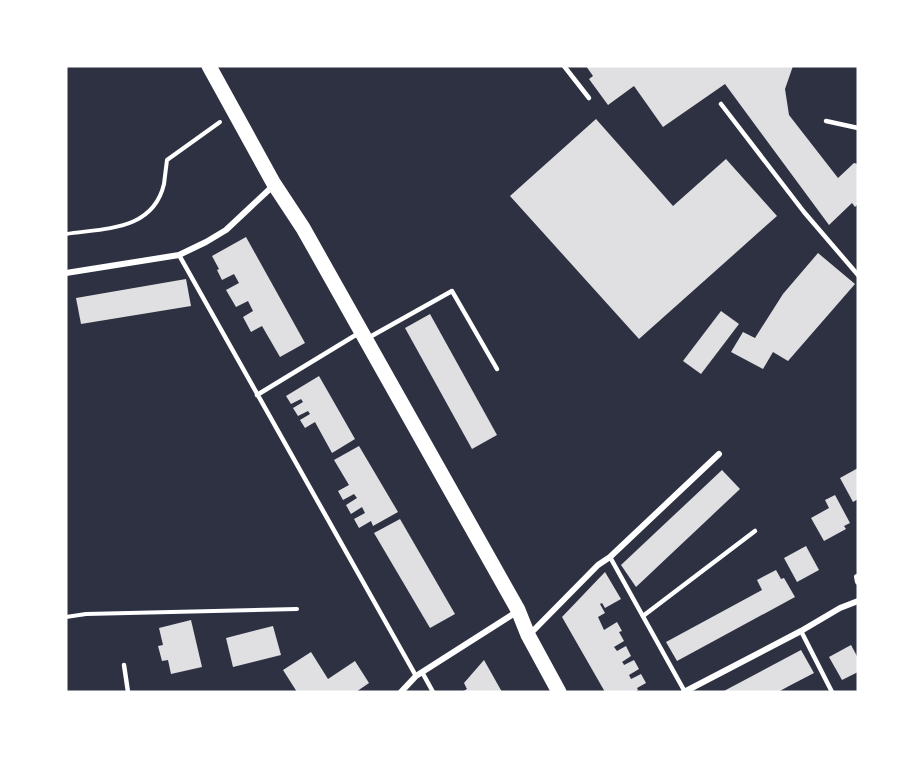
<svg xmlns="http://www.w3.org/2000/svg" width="924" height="758" font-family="'Source Sans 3',sans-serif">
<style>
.building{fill:#e0e0e3}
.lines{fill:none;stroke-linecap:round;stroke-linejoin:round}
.path{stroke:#fff;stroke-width:4}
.service{stroke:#fff;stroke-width:4.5}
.minor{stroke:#fff;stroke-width:6}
.primary{stroke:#fff;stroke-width:15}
</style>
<rect width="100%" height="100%" fill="#2d3142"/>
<g class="building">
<path d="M 586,66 L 793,66 L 785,89 L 789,115 L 838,178 L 854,163 L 858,164 L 858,204 L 855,207 L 852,203 L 829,225 L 725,84 L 663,127 L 634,86 L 608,105 L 589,79 L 593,76 Z"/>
<path d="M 596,119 L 673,206 L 726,159 L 777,216 L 639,339 L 510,196 Z"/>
<path d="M 246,237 L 305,343 L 280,357 L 262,326 L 251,332 L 243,317 L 253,311 L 248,301 L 236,307 L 226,290 L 239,283 L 234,274 L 222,280 L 217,270 L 219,269 L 212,256 Z"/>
<path d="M 818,253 L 855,284 L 788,361 L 773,352 L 763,369 L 731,352 L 743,332 L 755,338 L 783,294 Z"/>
<path d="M 186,279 L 191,306 L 81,324 L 76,298 Z"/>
<path d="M 721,311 L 739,324 L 701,374 L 683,361 Z"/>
<path d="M 430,314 L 497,435 L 472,449 L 405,328 Z"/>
<path d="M 319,376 L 355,439 L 332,453 L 315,422 L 305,428 L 300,420 L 310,414 L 308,411 L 298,416 L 293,408 L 303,402 L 301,399 L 291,404 L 286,396 Z"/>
<path d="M 359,446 L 398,512 L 373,526 L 371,521 L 359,528 L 354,519 L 365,513 L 362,507 L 351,514 L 346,505 L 357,498 L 354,494 L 343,500 L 338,491 L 349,485 L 334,460 Z"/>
<path d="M 858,468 L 858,499 L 853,502 L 840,478 Z"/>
<path d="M 722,470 L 740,489 L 636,587 L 621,565 Z"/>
<path d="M 835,495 L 850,523 L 844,526 L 846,529 L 824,541 L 811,518 L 829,508 L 825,500 Z"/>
<path d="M 400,519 L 455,614 L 430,628 L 374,533 Z"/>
<path d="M 806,546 L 819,570 L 797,582 L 784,558 Z"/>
<path d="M 776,570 L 781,579 L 784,578 L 795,597 L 677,661 L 666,642 L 762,590 L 757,580 Z"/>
<path d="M 605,572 L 621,599 L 605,608 L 602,603 L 600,604 L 605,613 L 598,617 L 604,630 L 617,622 L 622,631 L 619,632 L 624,641 L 614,647 L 617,651 L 626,646 L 631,656 L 622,662 L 623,663 L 624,665 L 634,660 L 639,669 L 629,675 L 631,679 L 641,674 L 646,683 L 637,688 L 638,690 L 635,692 L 605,692 L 562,617 Z"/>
<path d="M 191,620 L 202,667 L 171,674 L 168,660 L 162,661 L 158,646 L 163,645 L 159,628 Z"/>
<path d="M 273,626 L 281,655 L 233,667 L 226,638 Z"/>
<path d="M 851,645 L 858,658 L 858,672 L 842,680 L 829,657 Z"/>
<path d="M 801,650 L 814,673 L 789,686 L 778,692 L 722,692 Z"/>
<path d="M 311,652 L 328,679 L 355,661 L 369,683 L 356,692 L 297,692 L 283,670 Z"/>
<path d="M 484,660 L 502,692 L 462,692 L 467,689 L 464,683 Z"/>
</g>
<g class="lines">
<g class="path">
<path d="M 66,234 C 105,228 153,231 164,184 C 165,176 166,168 167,160 L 220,122"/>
<path d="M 66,617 L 86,614 L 297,609"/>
</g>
<g class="service">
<path d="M 564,66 L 589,98"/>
<path d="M 721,104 L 804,212 L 858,275"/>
<path d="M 826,121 L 858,128"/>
<path d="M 179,255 L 416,676"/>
<path d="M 368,338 L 452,291 L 497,369"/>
<path d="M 257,395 L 359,333"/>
<path d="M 610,557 L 685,692"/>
<path d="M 643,616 L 755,531"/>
<path d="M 801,631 L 832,692"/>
<path d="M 124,665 L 128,692"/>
<path d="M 422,672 L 433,692"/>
</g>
<g class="minor">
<path d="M 66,273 L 179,255 L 206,242 L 226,230 L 274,185"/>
<path d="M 857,577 L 858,582"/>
<path d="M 529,635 L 598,565 L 610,557 L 719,454"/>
<path d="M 401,692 L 416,676 L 518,611"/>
<path d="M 684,692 L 801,631 L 840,608 L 858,601"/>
</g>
<path class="primary" d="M 209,66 L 274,184 L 303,228 L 518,610 L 528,635 L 559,692"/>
</g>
<rect width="924" height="758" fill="none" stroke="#ffffff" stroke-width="135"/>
</svg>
